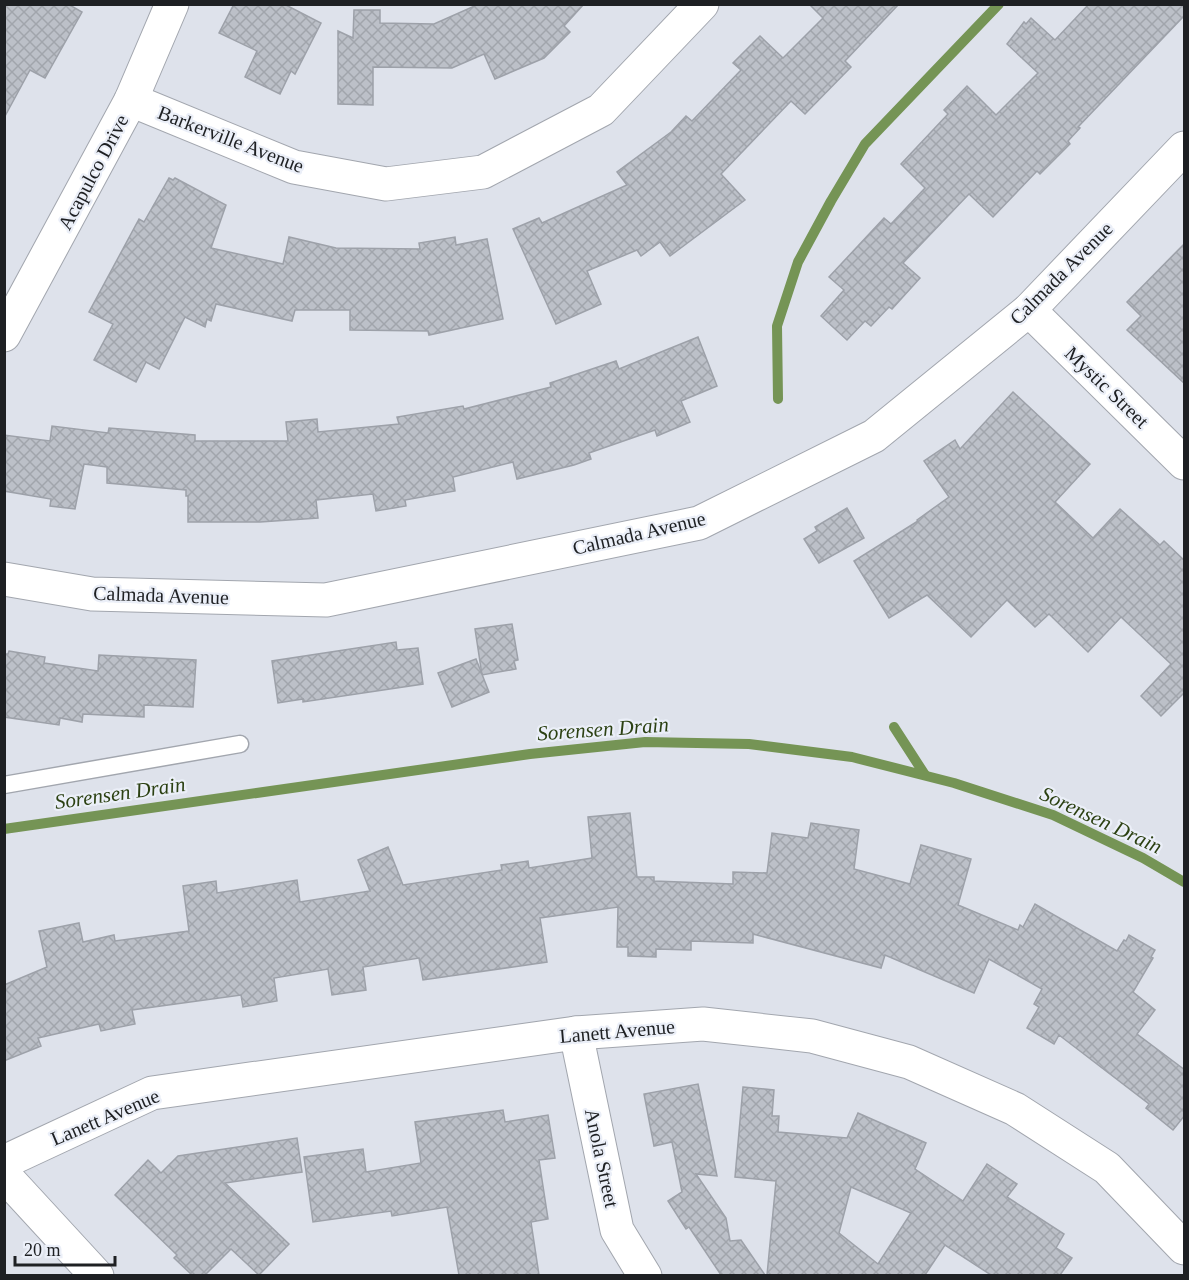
<svg xmlns="http://www.w3.org/2000/svg" width="1189" height="1280" font-family="Georgia,serif">
<style>
.lines{fill:none;stroke-linecap:round;stroke-linejoin:round}
.stream{stroke:#759455;stroke-width:10}
.building{fill:url(#building-cross-hatch);stroke:#9da1a9;stroke-width:1.5;fill-rule:evenodd}
.lane-casing{stroke:#a2a6ae;stroke-width:19}
.street-casing{stroke:#a2a6ae;stroke-width:35}
.lane{stroke:#fff;stroke-width:16}
.street{stroke:#fff;stroke-width:33}
.labels{text-anchor:middle;dominant-baseline:central;stroke-width:4.5;stroke-linejoin:round;paint-order:stroke}
.street-label{font-size:20px;fill:#1e2023;stroke:#ebeff8}
.water-label{font-size:21px;font-style:italic;fill:#2c4113;stroke:#ebeff8}
</style>
<defs>
<pattern id="building-cross-hatch" width="8" height="8" patternUnits="userSpaceOnUse" patternTransform="scale(1.5)"><rect width="8" height="8" fill="#bcc0c8"/><path d="M0 0l8 8M0 8l8-8" fill="none" stroke="#a1a5ac"/></pattern>
</defs>
<rect width="100%" height="100%" fill="#dee2eb"/>
<g class="lines">
<g class="stream">
<path d="M 778,399 L 777,326 L 798,262 L 831,201 L 865,144 L 999,4"/>
<path d="M 894,727 L 925,775"/>
<path d="M 4,829 L 530,754 L 645,742 L 749,744 L 852,757 L 954,783 L 1053,815 L 1143,858 L 1184,882"/>
</g>
</g>
<g class="building">
<path d="M 4,4 L 68,4 L 82,12 L 45,78 L 30,70 L 4,118 Z"/>
<path d="M 234,4 L 284,4 L 321,23 L 295,74 L 291,71 L 280,94 L 245,77 L 257,51 L 219,33 Z"/>
<path d="M 479,4 L 584,4 L 564,26 L 570,32 L 544,58 L 495,79 L 484,54 L 452,68 L 373,67 L 373,105 L 338,104 L 338,31 L 353,38 L 354,10 L 380,10 L 380,23 L 434,24 Z"/>
<path d="M 809,4 L 899,4 L 845,61 L 851,67 L 805,114 L 791,101 L 721,174 L 745,200 L 670,256 L 660,242 L 641,256 L 637,250 L 587,271 L 601,304 L 556,324 L 513,229 L 539,218 L 542,223 L 627,185 L 617,172 L 671,132 L 686,116 L 692,121 L 741,70 L 733,63 L 760,36 L 783,58 L 823,18 Z"/>
<path d="M 1089,4 L 1185,4 L 1185,15 L 1078,127 L 1080,128 L 1068,141 L 1070,144 L 1040,174 L 1037,171 L 993,217 L 969,194 L 903,263 L 920,278 L 892,309 L 889,307 L 871,326 L 865,321 L 847,340 L 821,316 L 844,290 L 829,277 L 884,218 L 891,224 L 925,188 L 901,164 L 948,114 L 944,110 L 967,86 L 996,115 L 1038,73 L 1007,44 L 1024,22 L 1026,24 L 1031,18 L 1055,40 Z"/>
<path d="M 169,178 L 173,180 L 175,178 L 226,205 L 211,248 L 283,264 L 289,237 L 336,248 L 420,249 L 419,243 L 455,237 L 456,245 L 487,239 L 503,319 L 429,335 L 428,331 L 350,330 L 350,310 L 295,310 L 292,321 L 216,304 L 211,321 L 207,319 L 205,327 L 185,317 L 159,369 L 146,362 L 136,382 L 94,360 L 113,324 L 89,312 L 139,219 L 144,222 Z"/>
<path d="M 1185,243 L 1185,384 L 1127,330 L 1141,316 L 1127,302 Z"/>
<path d="M 698,337 L 717,386 L 681,401 L 690,422 L 657,436 L 655,430 L 589,453 L 591,459 L 574,465 L 517,479 L 513,462 L 453,477 L 455,491 L 405,500 L 406,506 L 376,511 L 373,494 L 316,500 L 318,518 L 260,522 L 188,522 L 188,496 L 186,496 L 186,490 L 107,483 L 107,467 L 84,464 L 75,509 L 50,506 L 51,499 L 4,491 L 4,435 L 50,441 L 52,426 L 108,433 L 109,428 L 195,435 L 195,441 L 288,441 L 286,422 L 317,419 L 318,432 L 399,424 L 397,417 L 463,406 L 464,409 L 551,387 L 550,383 L 616,361 L 619,369 Z"/>
<path d="M 1013,392 L 1090,464 L 1055,502 L 1093,538 L 1120,509 L 1160,545 L 1164,541 L 1185,561 L 1185,692 L 1161,716 L 1141,696 L 1171,664 L 1121,617 L 1088,652 L 1049,614 L 1035,627 L 1007,600 L 971,637 L 927,595 L 889,618 L 854,561 L 918,521 L 917,520 L 949,497 L 924,461 L 955,440 L 960,449 Z"/>
<path d="M 847,508 L 864,538 L 819,563 L 804,539 L 817,531 L 815,527 Z"/>
<path d="M 512,624 L 518,660 L 514,661 L 516,669 L 482,675 L 475,629 Z"/>
<path d="M 396,642 L 397,650 L 418,648 L 423,684 L 303,702 L 303,699 L 278,703 L 272,661 Z"/>
<path d="M 9,651 L 45,657 L 44,663 L 98,671 L 99,655 L 196,660 L 193,707 L 144,705 L 144,717 L 83,714 L 82,722 L 60,718 L 59,725 L 4,717 L 4,654 L 8,654 Z"/>
<path d="M 476,659 L 489,692 L 452,707 L 438,673 Z"/>
<path d="M 630,813 L 637,877 L 654,877 L 654,881 L 733,884 L 733,872 L 767,873 L 772,833 L 808,838 L 811,823 L 859,830 L 854,869 L 910,884 L 921,845 L 971,859 L 958,905 L 1018,930 L 1020,925 L 1023,927 L 1035,904 L 1117,951 L 1124,940 L 1126,941 L 1129,935 L 1155,950 L 1151,957 L 1153,958 L 1133,992 L 1155,1010 L 1137,1034 L 1185,1070 L 1185,1115 L 1173,1130 L 1146,1108 L 1149,1104 L 1059,1035 L 1054,1044 L 1027,1028 L 1039,1007 L 1034,1004 L 1042,989 L 989,959 L 974,993 L 885,955 L 881,968 L 753,934 L 753,943 L 691,941 L 691,950 L 656,949 L 656,957 L 628,956 L 628,947 L 617,947 L 618,907 L 540,918 L 547,962 L 423,980 L 419,958 L 363,967 L 366,990 L 332,995 L 328,969 L 274,978 L 277,1001 L 243,1007 L 241,995 L 132,1010 L 135,1024 L 101,1031 L 99,1024 L 38,1038 L 41,1046 L 4,1061 L 4,985 L 47,967 L 39,931 L 79,923 L 83,942 L 114,935 L 115,941 L 189,931 L 183,886 L 216,881 L 217,893 L 297,880 L 300,902 L 370,891 L 358,860 L 388,847 L 403,885 L 502,870 L 501,865 L 528,861 L 529,868 L 592,858 L 588,817 Z"/>
<path d="M 698,1084 L 717,1176 L 696,1174 L 726,1218 L 730,1241 L 741,1240 L 765,1275 L 721,1275 L 689,1227 L 686,1229 L 668,1201 L 682,1192 L 672,1142 L 654,1146 L 644,1094 Z"/>
<path d="M 743,1087 L 774,1090 L 772,1116 L 779,1116 L 778,1132 L 847,1138 L 858,1113 L 926,1143 L 915,1169 L 963,1201 L 987,1164 L 1017,1184 L 1007,1197 L 1064,1234 L 1056,1248 L 1072,1258 L 1060,1275 L 991,1275 L 945,1245 L 925,1275 L 767,1275 L 776,1181 L 735,1177 ZM 851,1187 L 911,1213 L 878,1264 L 839,1233 Z"/>
<path d="M 503,1110 L 505,1122 L 548,1115 L 555,1158 L 539,1160 L 548,1219 L 531,1222 L 539,1275 L 459,1275 L 447,1207 L 392,1216 L 391,1211 L 313,1222 L 304,1157 L 363,1149 L 366,1172 L 421,1163 L 415,1122 Z"/>
<path d="M 297,1138 L 302,1172 L 225,1183 L 289,1244 L 259,1275 L 231,1249 L 205,1275 L 192,1275 L 174,1258 L 177,1255 L 115,1195 L 148,1160 L 161,1173 L 178,1156 Z"/>
</g>
<g class="lines">
<defs>
<path id="lane" d="M 4,785 L 240,744"/>
<g id="street">
<path d="M 131,100 L 294,167 L 386,184 L 483,172 L 601,110 L 702,4"/>
<path d="M 1029,310 L 1184,463"/>
<path d="M 4,335 L 131,100 L 172,4"/>
<path d="M 4,579 L 92,594 L 326,600 L 699,523 L 874,436 L 1029,310 L 1184,148"/>
<path d="M 576,1033 L 617,1230 L 645,1276"/>
<path d="M 4,1162 L 152,1093 L 576,1033 L 703,1024 L 812,1036 L 909,1062 L 1015,1109 L 1107,1168 L 1184,1248"/>
<path d="M 4,1175 L 97,1276"/>
</g>
</defs>
<use href="#lane" class="lane-casing"/>
<use href="#street" class="street-casing"/>
<use href="#lane" class="lane"/>
<use href="#street" class="street"/>
</g>
<g class="labels">
<g class="street-label">
<text transform="translate(231 139) rotate(21)">Barkerville Avenue</text>
<text transform="translate(93 172) rotate(-62)">Acapulco Drive</text>
<text transform="translate(1061 273) rotate(-45)">Calmada Avenue</text>
<text transform="translate(1107 387) rotate(44)">Mystic Street</text>
<text transform="translate(639 533) rotate(-13)">Calmada Avenue</text>
<text transform="translate(161 595) rotate(2)">Calmada Avenue</text>
<text transform="translate(617 1031) rotate(-5)">Lanett Avenue</text>
<text transform="translate(105 1117) rotate(-23)">Lanett Avenue</text>
<text transform="translate(602 1158) rotate(78)">Anola Street</text>
</g>
<g class="water-label">
<text transform="translate(603 729) rotate(-4)">Sorensen Drain</text>
<text transform="translate(120 793) rotate(-8)">Sorensen Drain</text>
<text transform="translate(1101 820) rotate(25)">Sorensen Drain</text>
</g>
</g>
<rect width="1189" height="1280" fill="none" stroke="#1e2023" stroke-width="12"/>
<path d="M15 1256v9h100v-9" fill="none" stroke="#1e2023" stroke-width="3"/>
<text x="24" y="1256" font-size="18" fill="#1e2023" stroke="#ebeff8" stroke-width="4.5" paint-order="stroke">20 m</text>
</svg>
